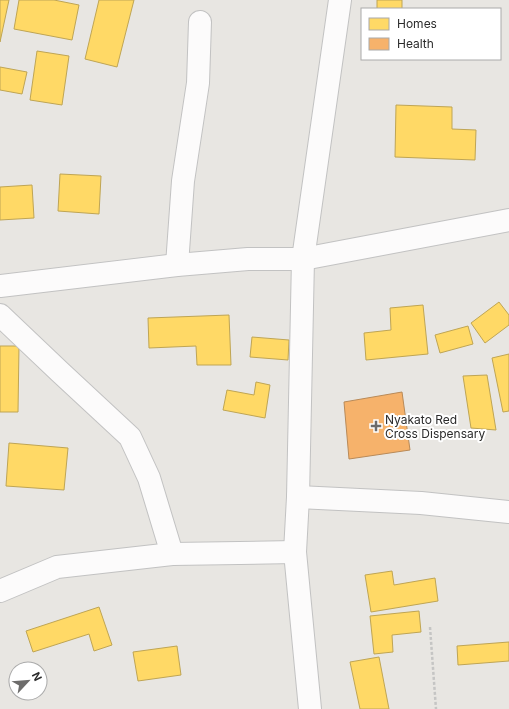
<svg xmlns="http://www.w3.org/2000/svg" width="509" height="709" font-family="Inter,sans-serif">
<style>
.homes{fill:#ffd966;stroke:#bfa554}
.health{fill:#f6b26b;stroke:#b98a58}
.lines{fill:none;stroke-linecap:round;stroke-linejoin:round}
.minor-casing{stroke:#c2c2c2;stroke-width:24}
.path{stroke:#c5c5c4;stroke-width:2.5;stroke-dasharray:3 2;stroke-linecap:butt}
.minor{stroke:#fcfbfb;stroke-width:22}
.poi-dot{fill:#6d6c6b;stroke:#fff;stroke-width:1.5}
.labels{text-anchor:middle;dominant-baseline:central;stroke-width:4;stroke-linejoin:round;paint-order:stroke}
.poi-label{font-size:12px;fill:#2b2b2b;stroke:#fff;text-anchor:start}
</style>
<rect width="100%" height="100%" fill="#e8e6e2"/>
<g class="homes">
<path d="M 0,0 L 9,0 L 0,42 Z"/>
<path d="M 19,0 L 54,0 L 79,5 L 72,40 L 14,29 Z"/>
<path d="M 99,0 L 134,0 L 117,67 L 85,59 Z"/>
<rect x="377" y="0" width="25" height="9"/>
<path d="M 37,51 L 69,56 L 62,105 L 30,100 Z"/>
<path d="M 0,67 L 27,72 L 22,94 L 0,90 Z"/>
<path d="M 396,105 L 452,107 L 452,129 L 476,130 L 475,160 L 395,157 Z"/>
<path d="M 60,174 L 101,176 L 99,214 L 58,211 Z"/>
<path d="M 32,185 L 34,218 L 0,220 L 0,187 Z"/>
<path d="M 499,302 L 509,315 L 509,325 L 485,343 L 471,323 Z"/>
<path d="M 423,305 L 428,354 L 366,360 L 364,333 L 391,330 L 390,308 Z"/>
<path d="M 229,315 L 231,365 L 197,365 L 196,346 L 149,348 L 148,318 Z"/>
<path d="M 468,326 L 473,344 L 440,353 L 435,335 Z"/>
<path d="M 252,337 L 289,340 L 288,360 L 250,357 Z"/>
<path d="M 0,346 L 19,346 L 18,412 L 0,412 Z"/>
<path d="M 509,354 L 509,411 L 503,412 L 492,358 Z"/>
<path d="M 487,375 L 496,430 L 471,428 L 463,376 Z"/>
<path d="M 256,382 L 270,385 L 265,418 L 223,410 L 227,390 L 254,395 Z"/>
<path d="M 9,443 L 68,448 L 64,490 L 6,486 Z"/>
<path d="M 392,571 L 394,585 L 435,578 L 438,601 L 371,612 L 365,575 Z"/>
<path d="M 99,607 L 112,645 L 94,651 L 89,634 L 33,652 L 26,631 Z"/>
<path d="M 419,611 L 421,632 L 392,635 L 393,652 L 374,654 L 370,616 Z"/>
<path d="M 509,642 L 509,661 L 458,665 L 457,646 Z"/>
<path d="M 177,646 L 181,675 L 138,681 L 133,652 Z"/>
<path d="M 379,657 L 389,709 L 360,709 L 350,662 Z"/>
</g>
<path class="health" d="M 402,392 L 410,450 L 349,459 L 344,402 Z"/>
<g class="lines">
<defs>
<g id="minor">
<path d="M 177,265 L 183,181 L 198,83 L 200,22"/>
<path d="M 0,286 L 177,265 L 248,259 L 303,259 L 509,220"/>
<path d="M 0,315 L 60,372 L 130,437 L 149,478 L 172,554"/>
<path d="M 298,497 L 421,503 L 509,512"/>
<path d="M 0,591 L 57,567 L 172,554 L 295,552"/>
<path d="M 310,709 L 295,552 L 298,497 L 303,259 L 340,0"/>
</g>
</defs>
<use href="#minor" class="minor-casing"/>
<path class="path" d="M 430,627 L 436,709"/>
<use href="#minor" class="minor"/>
</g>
<path class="poi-dot" d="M374 420h4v4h4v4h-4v4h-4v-4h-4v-4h4z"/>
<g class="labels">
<g class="poi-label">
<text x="385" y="419">Nyakato Red<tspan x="385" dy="14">Cross Dispensary</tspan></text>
</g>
</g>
<rect x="361" y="8" width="140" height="52" fill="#ffffff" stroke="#aaaaaa"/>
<rect x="369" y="18" width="20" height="12" fill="#ffd966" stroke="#aaaaaa"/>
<text x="397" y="28" font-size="12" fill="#2b2b2b">Homes</text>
<rect x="369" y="38" width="20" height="12" fill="#f6b26b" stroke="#aaaaaa"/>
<text x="397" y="48" font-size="12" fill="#2b2b2b">Health</text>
<g transform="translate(28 681) rotate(64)"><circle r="19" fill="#ffffff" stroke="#aaaaaa"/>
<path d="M0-3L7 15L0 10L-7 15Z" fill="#6d6c6b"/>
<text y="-6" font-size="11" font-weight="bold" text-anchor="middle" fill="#2b2b2b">N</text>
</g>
</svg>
